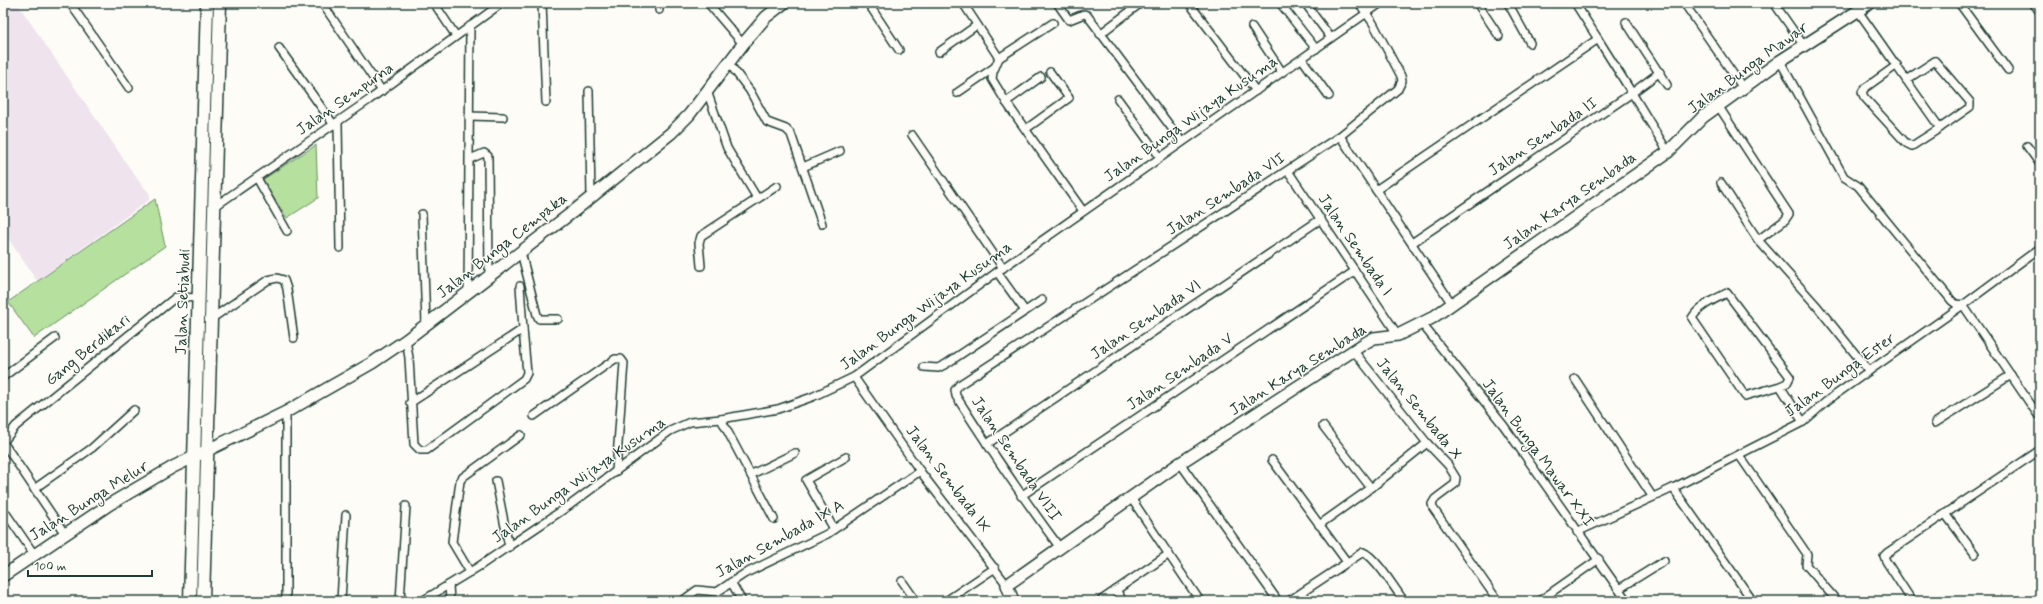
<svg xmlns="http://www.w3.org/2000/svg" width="2043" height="604" font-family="Mynerve,sans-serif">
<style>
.built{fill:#efe4ed}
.green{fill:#b6e09d;stroke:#6a8e68}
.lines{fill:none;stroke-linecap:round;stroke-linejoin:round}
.street-casing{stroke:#1f3d34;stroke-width:10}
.secondary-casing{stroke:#1f3d34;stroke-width:14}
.primary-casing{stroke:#1f3d34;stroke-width:15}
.street{stroke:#fdfcf7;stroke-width:7}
.secondary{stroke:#fdfcf7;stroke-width:11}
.primary{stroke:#fdfcf7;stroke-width:12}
.labels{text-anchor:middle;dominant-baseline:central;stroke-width:3;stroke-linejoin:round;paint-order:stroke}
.street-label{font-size:16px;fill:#1f3d34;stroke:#fdfcf7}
</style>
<rect width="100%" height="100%" fill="#fdfcf7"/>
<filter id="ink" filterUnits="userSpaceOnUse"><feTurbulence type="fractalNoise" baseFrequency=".025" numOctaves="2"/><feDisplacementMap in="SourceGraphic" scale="8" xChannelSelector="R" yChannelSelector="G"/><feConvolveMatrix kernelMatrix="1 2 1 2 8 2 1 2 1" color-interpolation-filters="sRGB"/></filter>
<g filter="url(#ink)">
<path class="built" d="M 11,3 L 17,3 L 138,180 L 150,194 L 149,200 L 37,281 L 3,231 L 3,9 Z"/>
<g class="green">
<path d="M 316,145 L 318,198 L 287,218 L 262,180 Z"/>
<path d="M 155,199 L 165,246 L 34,338 L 8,302 Z"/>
</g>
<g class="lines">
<defs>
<g id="street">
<path d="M 70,3 L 129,88"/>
<path d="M 322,3 L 382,91"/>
<path d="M 434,3 L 456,36"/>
<path d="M 542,3 L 546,102"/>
<path d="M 659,3 L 659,10"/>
<path d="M 708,3 L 743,44"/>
<path d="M 868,3 L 899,50"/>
<path d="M 963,3 L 999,58 L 993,72 L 992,79 L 1006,102 L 1083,211"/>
<path d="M 1057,3 L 1069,20 L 1084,14 L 1087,15 L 1182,142"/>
<path d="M 1189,3 L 1256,91"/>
<path d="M 1280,3 L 1316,49"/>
<path d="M 1305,3 L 1331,38"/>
<path d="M 1477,3 L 1499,36"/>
<path d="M 1508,3 L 1530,43"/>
<path d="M 1575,3 L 1598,39"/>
<path d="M 1684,3 L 1743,88"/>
<path d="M 1774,3 L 1804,46"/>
<path d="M 1959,3 L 2008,70"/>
<path d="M 2033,3 L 2040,12"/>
<path d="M 1858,11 C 1886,50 1912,89 1940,128 L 1970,107 L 1970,102 L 1935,61 L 1906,80"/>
<path d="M 1626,22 L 1667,85"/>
<path d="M 1252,27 L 1282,72"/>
<path d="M 1100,34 L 1141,3"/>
<path d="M 279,48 L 334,125"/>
<path d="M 939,52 L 977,25"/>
<path d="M 999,58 L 1053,23"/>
<path d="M 1302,59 L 1329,96"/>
<path d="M 1780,61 L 1844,177 L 1858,186 L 1952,301 L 1956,304 L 1963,305 L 2040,418"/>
<path d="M 728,62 L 750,91 L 767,122 L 786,129 L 791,134 L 822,224"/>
<path d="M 1897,65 L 1865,88 L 1862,92 L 1864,97 L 1906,143 L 1912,146 L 1940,128"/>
<path d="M 589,91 L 591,197"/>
<path d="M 707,91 L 727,148 L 757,198"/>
<path d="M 957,93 L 995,67"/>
<path d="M 1118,99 L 1160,157"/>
<path d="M 1006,102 L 1041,77"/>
<path d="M 1719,107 L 1789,214 L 1785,220 L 1758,240"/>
<path d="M 469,116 L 503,117"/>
<path d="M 338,123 L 340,248"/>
<path d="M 1026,129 L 1069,98 L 1050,72"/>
<path d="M 912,135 L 1003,268"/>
<path d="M 1340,136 L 1452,304"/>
<path d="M 2027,146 L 2040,164"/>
<path d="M 470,159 L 484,153 L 488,156 L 489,276"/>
<path d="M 803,167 L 840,151"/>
<path d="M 1288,171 L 1398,335"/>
<path d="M 257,178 L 287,231"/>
<path d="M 1721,183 L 1758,240 L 1816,305 L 1869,371"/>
<path d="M 1376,190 L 1598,39 L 1632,93 L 1660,72"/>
<path d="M 214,207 L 369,100 L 502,3"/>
<path d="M 422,214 L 426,324"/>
<path d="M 1412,243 L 1632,93 L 1668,152"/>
<path d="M 521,252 L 537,315 L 539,319 L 558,319"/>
<path d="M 701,266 L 699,243 L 701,236 L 777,186"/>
<path d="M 997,272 L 1025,311"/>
<path d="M 520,286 L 523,329"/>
<path d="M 468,293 L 470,26"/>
<path d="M 211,319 L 268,280 L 277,278 L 284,280 L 287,289 L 294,338"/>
<path d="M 1422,324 L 1504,426 L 1627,601"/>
<path d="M 406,340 L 409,358 L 414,444 L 420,450 L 427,450 L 524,379 L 527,373 L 523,329 L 410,403"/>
<path d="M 1353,350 L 1427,443 L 1448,465 L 1456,478 L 1455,484 L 1435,499 L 1432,504 L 1433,508 L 1498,601"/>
<path d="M 924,367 L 938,368 L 946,364 L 1042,300"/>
<path d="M 3,377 L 55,338"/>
<path d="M 854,377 L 920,471 L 1007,585"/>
<path d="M 1575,379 L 1652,496"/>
<path d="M 1780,386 L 1787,383 L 1790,377 L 1727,293 C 1715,299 1699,306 1692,318 L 1694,321 L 1745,396 L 1780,386 L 1803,422"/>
<path d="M 286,412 L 286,601"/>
<path d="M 534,416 L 615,359 L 621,359 L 624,363 L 616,471"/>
<path d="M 721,419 L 774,519"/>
<path d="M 1935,423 L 2011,375"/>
<path d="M 1323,426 L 1371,488"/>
<path d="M 3,442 L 16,426 L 176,297 L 199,298"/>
<path d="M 3,442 L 65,534"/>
<path d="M 987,444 L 1321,219"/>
<path d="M 1739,455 L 1807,554 L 1806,565 L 1837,601"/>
<path d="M 1272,460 L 1347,562"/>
<path d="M 1180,463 L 1278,601"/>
<path d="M 752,474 L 795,453"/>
<path d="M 496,481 L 509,547"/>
<path d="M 1673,488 L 1750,597 L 1746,601"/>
<path d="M 34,489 L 92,448 L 134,410"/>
<path d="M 1021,496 L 1355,271"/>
<path d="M 1131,498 L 1200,601"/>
<path d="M 3,509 L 34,554"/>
<path d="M 1946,515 L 1975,554"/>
<path d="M 1319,525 L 1371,488 L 1427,443"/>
<path d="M 834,529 L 806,480 L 846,457"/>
<path d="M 1577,532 L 1673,488 L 1803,422 L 1828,400 L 1869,371 L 1963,305 L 2040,248"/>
<path d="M 1060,548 C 1023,498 989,448 956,396 L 955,390 L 959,385 L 1340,136 L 1398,89 L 1402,81 L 1401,76 L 1373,23 L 1359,3"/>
<path d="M 470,572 L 452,542 L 460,481 L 463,477 L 521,435"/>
<path d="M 902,581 L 916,601"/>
<path d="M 731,582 L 742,601"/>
<path d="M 449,585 L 450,601"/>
<path d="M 1619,589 L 1664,561"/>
<path d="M 1116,590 L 1123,601"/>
<path d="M 1542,599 L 1599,559"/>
<path d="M 341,601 L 346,515"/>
<path d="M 400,601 L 406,506"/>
<path d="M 422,601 L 478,567 L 570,505 L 670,431 L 690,422 L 721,419 L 778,409 L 812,397 L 854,377 L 997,272 L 1381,3"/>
<path d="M 682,601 L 697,590 L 717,592 L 744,574 L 827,534 L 920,471"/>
<path d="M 946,601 L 995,568"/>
<path d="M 1100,601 L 1169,554"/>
<path d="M 1289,601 L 1363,552 C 1376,557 1395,589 1404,601"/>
<path d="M 1912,601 L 1886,561 L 1884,556 L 1887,553 L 2040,450"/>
</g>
<g id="secondary">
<path d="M 3,576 L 110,504 L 173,467 L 286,412 L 372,363 L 406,340 L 574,211 L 671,133 L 689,115 L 743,44 L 766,17 L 784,3"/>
<path d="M 1013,601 L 1007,585 L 1180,463 L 1365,343 L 1374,338 L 1398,335 L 1432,318 L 1668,152 L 1703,117 L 1780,61 L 1870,3"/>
</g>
<g id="primary">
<path d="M 190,601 L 207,3"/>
<path d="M 203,601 L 220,3"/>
</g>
</defs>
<use href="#street" class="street-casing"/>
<use href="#secondary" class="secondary-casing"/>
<use href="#primary" class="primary-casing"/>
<use href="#street" class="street"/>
<use href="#secondary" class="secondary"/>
<use href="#primary" class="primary"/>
</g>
</g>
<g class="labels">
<g class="street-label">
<text transform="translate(1748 68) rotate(-36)">Jalan Bunga Mawar</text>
<text transform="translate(345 99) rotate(-35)">Jalan Sempurna</text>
<text transform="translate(1191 119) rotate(-35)">Jalan Bunga Wijaya Kusuma</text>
<text transform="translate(1543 137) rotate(-34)">Jalan Sembada II</text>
<text transform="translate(1226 194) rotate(-33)">Jalan Sembada VII</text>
<text transform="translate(1570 201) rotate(-35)">Jalan Karya Sembada</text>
<text transform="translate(1355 245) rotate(56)">Jalan Sembada I</text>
<text transform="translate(502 246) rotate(-38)">Jalan Bunga Cempaka</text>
<text transform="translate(183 302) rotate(-88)">Jalan Setiabudi</text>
<text transform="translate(926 306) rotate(-36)">Jalan Bunga Wijaya Kusuma</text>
<text transform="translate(1146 320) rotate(-34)">Jalan Sembada VI</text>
<text transform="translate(88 350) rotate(-39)">Gang Berdikari</text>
<text transform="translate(1298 370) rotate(-32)">Jalan Karya Sembada</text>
<text transform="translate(1180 372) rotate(-34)">Jalan Sembada V</text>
<text transform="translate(1840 375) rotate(-36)">Jalan Bunga Ester</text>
<text transform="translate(1419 409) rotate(51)">Jalan Sembada X</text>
<text transform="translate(1538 453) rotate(54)">Jalan Bunga Mawar XXI</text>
<text transform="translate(1016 459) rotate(56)">Jalan Sembada VIII</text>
<text transform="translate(948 479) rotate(53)">Jalan Sembada IX</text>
<text transform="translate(579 480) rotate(-35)">Jalan Bunga Wijaya Kusuma</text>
<text transform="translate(89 501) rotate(-32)">Jalan Bunga Melur</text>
<text transform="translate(780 539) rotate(-29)">Jalan Sembada IX A</text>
</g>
</g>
<rect width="2043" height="604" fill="none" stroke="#fdfcf7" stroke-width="16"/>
<rect x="8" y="8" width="2027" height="588" fill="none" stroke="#1f3d34" stroke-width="1.5" filter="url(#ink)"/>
<path d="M28 570v6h124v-6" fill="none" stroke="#1f3d34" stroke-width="2"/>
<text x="34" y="570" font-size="12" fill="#1f3d34" stroke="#fdfcf7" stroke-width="3" paint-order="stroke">100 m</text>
</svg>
